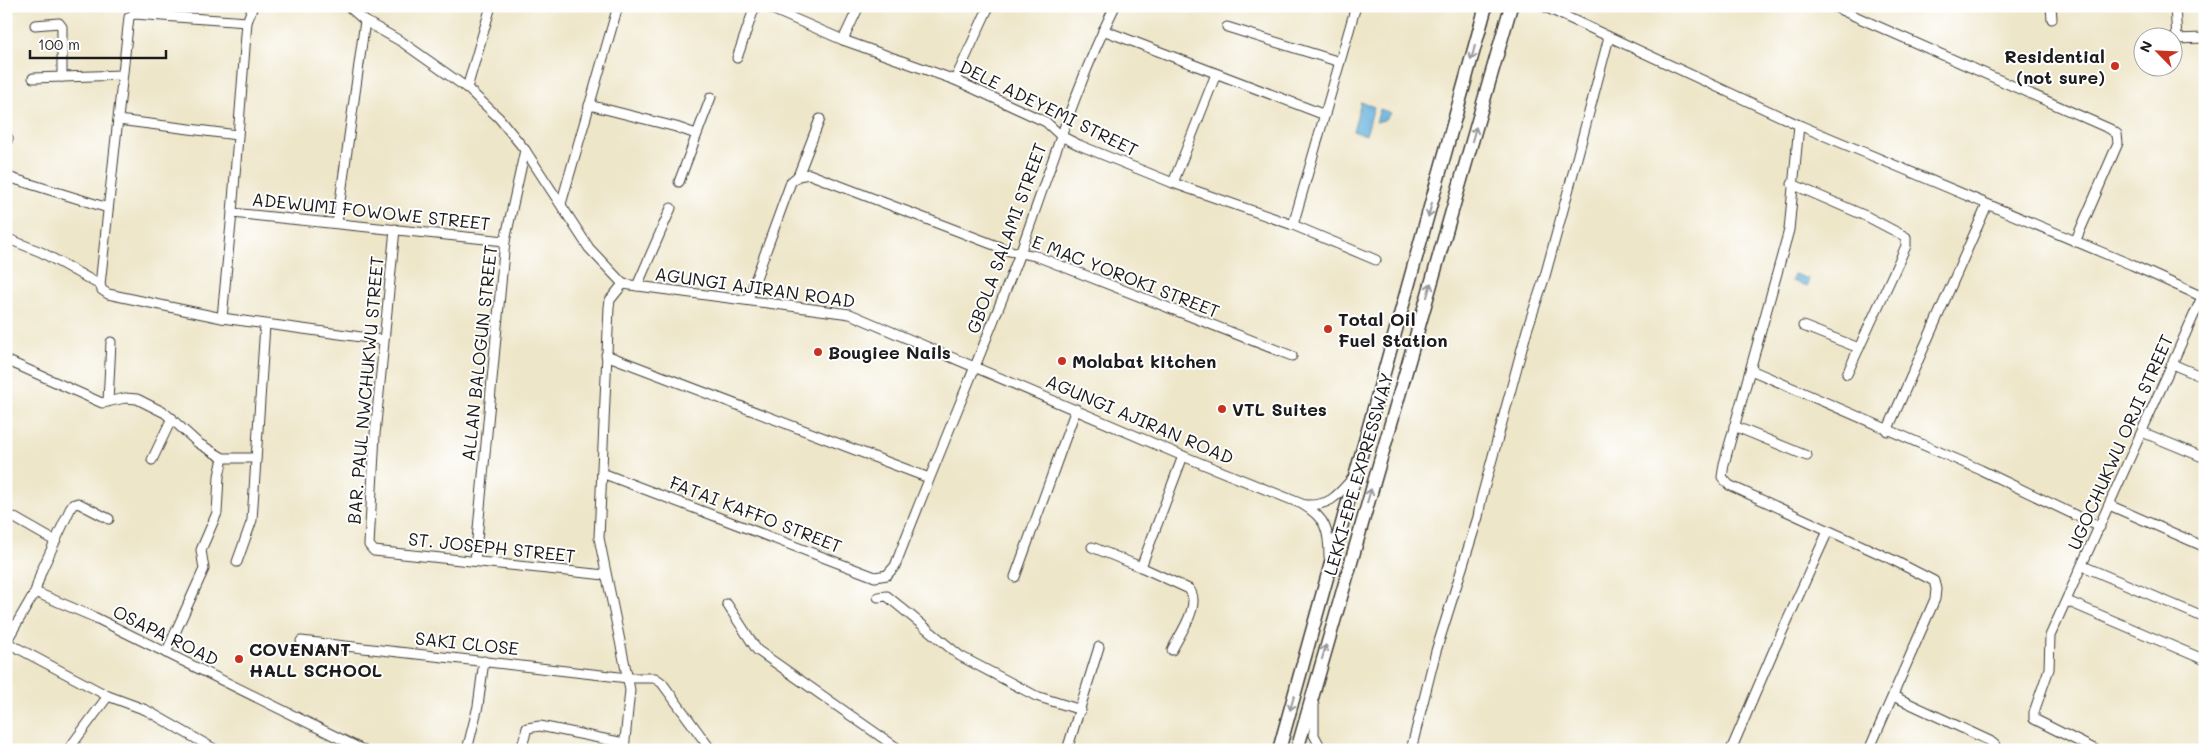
<svg xmlns="http://www.w3.org/2000/svg" width="2211" height="756" font-family="Mali,sans-serif">
<style>
.water{fill:#62afdb;stroke:#3f667c}
.lines{fill:none;stroke-linecap:round;stroke-linejoin:round}
.minor-casing{stroke:#3c3a36;stroke-width:11}
.highway-casing{stroke:#3c3a36;stroke-width:15}
.minor{stroke:#fff;stroke-width:9}
.highway{stroke:#fff;stroke-width:12}
.oneway{stroke:#999}
.poi-dot{fill:#c8321e;stroke:#fff;stroke-width:2}
.labels{text-anchor:middle;dominant-baseline:central;stroke-width:4;stroke-linejoin:round;paint-order:stroke}
.poi-label{font-size:18px;font-weight:bold;fill:#1c1c1c;stroke:#fff;text-anchor:start}
.street-label{font-size:18px;fill:#1c1c1c;stroke:#fff}
</style>
<rect width="100%" height="100%" fill="#fff"/>
<filter id="ink" filterUnits="userSpaceOnUse"><feTurbulence type="fractalNoise" baseFrequency=".02" numOctaves="2"/><feDisplacementMap in="SourceGraphic" scale="10" xChannelSelector="R" yChannelSelector="G"/><feConvolveMatrix kernelMatrix="1 2 1 2 8 2 1 2 1" color-interpolation-filters="sRGB"/></filter>
<filter id="wash" filterUnits="userSpaceOnUse"><feTurbulence type="fractalNoise" baseFrequency=".0096" numOctaves="4" result="noise"/><feDisplacementMap in="SourceGraphic" scale="20" xChannelSelector="R" yChannelSelector="G"/><feGaussianBlur stdDeviation="1.12" result="paint"/><feColorMatrix in="noise" values="0 0 0 0 0 0 0 0 0 0 0 0 0 0 0 0 0 1.4 0 .05"/><feComposite in="paint" operator="in"/></filter>
<g filter="url(#wash)">
<rect width="100%" height="100%" fill="#eee6c9"/>
<g class="water">
<path d="M 1361,102 L 1374,107 L 1366,135 L 1353,131 Z"/>
<path d="M 1380,109 L 1391,113 L 1384,120 L 1376,122 Z"/>
<path d="M 1794,274 L 1809,279 L 1807,286 L 1792,281 Z"/>
</g>
</g>
<g filter="url(#ink)">
<g class="lines">
<defs>
<g id="minor">
<path d="M 348,6 L 365,21 L 402,42 L 467,88 L 499,118 L 525,150 L 589,248 L 623,284 L 850,314 L 1183,456 L 1302,504 C 1326,518 1329,530 1329,557"/>
<path d="M 765,6 L 843,40 L 955,80 L 1046,122 L 1061,136 L 1079,145 L 1173,183 L 1293,225 L 1376,260"/>
<path d="M 1543,6 L 1799,125 L 2132,265 L 2205,298"/>
<path d="M 1832,6 L 2110,129 L 2117,134 L 2118,143 L 2075,242"/>
<path d="M 2051,6 L 2052,19"/>
<path d="M 2175,6 L 2177,39"/>
<path d="M 247,22 L 134,14 L 129,17 L 100,285 L 102,290 L 108,294 L 222,318 L 383,340"/>
<path d="M 35,25 L 59,23 L 62,27 L 62,77"/>
<path d="M 1227,27 L 1340,62"/>
<path d="M 1103,30 L 1325,115"/>
<path d="M 2174,39 L 2205,38"/>
<path d="M 843,40 L 859,6"/>
<path d="M 737,58 L 755,6"/>
<path d="M 33,78 L 122,75"/>
<path d="M 955,80 L 989,6"/>
<path d="M 467,88 L 491,6"/>
<path d="M 6,89 L 7,89"/>
<path d="M 589,105 L 676,127 L 696,134"/>
<path d="M 118,120 L 237,135"/>
<path d="M 1799,125 L 1789,230 L 1724,464 L 1722,477 L 1729,485 L 1891,559 L 1934,581 L 1936,589 L 1935,599 L 1869,750"/>
<path d="M 6,144 L 8,138"/>
<path d="M 6,175 L 11,178 L 108,208"/>
<path d="M 798,176 L 820,119"/>
<path d="M 679,182 L 711,97"/>
<path d="M 1173,183 L 1216,74"/>
<path d="M 1792,184 L 1868,217 L 1906,237 L 1906,246 L 1847,374"/>
<path d="M 561,204 L 618,6"/>
<path d="M 232,213 L 505,241"/>
<path d="M 337,223 L 365,21"/>
<path d="M 1293,225 L 1356,6"/>
<path d="M 395,229 L 375,434 L 369,545 L 374,551 L 605,575"/>
<path d="M 6,238 L 41,252 L 100,285"/>
<path d="M 623,284 L 610,300 L 609,307 L 599,538 L 630,690 L 624,750"/>
<path d="M 637,286 L 671,208"/>
<path d="M 748,300 L 791,182 L 798,176 L 809,174 L 1010,251 L 1036,256 L 1292,356"/>
<path d="M 222,318 L 232,213 L 247,22 L 253,6"/>
<path d="M 1803,326 L 1859,348"/>
<path d="M 606,355 L 929,478"/>
<path d="M 6,360 L 102,403 L 125,398 L 137,399 L 165,413 L 198,443 L 223,458 L 256,458"/>
<path d="M 2172,364 L 2205,378"/>
<path d="M 1751,370 L 1981,470 L 2100,527"/>
<path d="M 108,402 L 111,342"/>
<path d="M 1734,426 L 1807,456"/>
<path d="M 1887,431 L 1987,205"/>
<path d="M 2142,432 L 2205,458"/>
<path d="M 152,460 L 172,418"/>
<path d="M 602,473 L 875,577 L 887,575 L 895,566 C 935,461 980,358 1020,253 C 1050,170 1076,85 1115,6"/>
<path d="M 1305,505 C 1330,506 1337,496 1352,479"/>
<path d="M 2109,505 L 2205,547"/>
<path d="M 6,513 L 55,541"/>
<path d="M 1092,547 L 1141,567 L 1189,589 C 1202,604 1180,634 1172,650"/>
<path d="M 475,561 L 505,241 L 525,150"/>
<path d="M 237,562 L 252,520 L 265,325"/>
<path d="M 2083,566 L 2205,618"/>
<path d="M 1141,567 L 1183,456"/>
<path d="M 1015,577 L 1076,409"/>
<path d="M 35,592 L 94,617 L 363,750"/>
<path d="M 878,597 L 887,596 L 960,656 L 1036,696 L 1081,710"/>
<path d="M 2067,601 L 2205,660"/>
<path d="M 727,604 L 757,650 L 900,750"/>
<path d="M 301,641 L 628,678 L 655,678 L 662,683 L 711,750"/>
<path d="M 6,642 L 108,696 L 146,710 L 216,750"/>
<path d="M 6,642 L 35,592 L 41,572 L 72,505 L 78,503 L 109,519"/>
<path d="M 166,653 L 204,569 L 201,550 L 217,513 L 219,476 L 223,458"/>
<path d="M 1893,696 L 1990,741 L 1995,745 L 1995,750"/>
<path d="M 1314,705 L 1314,735 L 1322,750"/>
<path d="M 523,743 L 527,728 L 540,726 L 624,743"/>
<path d="M 68,750 L 108,696"/>
<path d="M 467,750 L 478,706 L 484,661"/>
<path d="M 1067,750 L 1099,647"/>
<path d="M 1411,750 L 1436,651 L 1478,517 L 1481,500 L 1527,330 L 1545,276 L 1572,177 L 1609,37"/>
<path d="M 1731,750 L 1773,652 L 1828,531"/>
<path d="M 2096,750 L 2034,719 L 2034,712 L 2049,669 L 2050,636 L 2202,297"/>
</g>
<g id="highway">
<path d="M 1279,750 L 1486,6"/>
<path d="M 1297,750 L 1511,6"/>
</g>
</defs>
<use href="#minor" class="minor-casing"/>
<use href="#highway" class="highway-casing"/>
<use href="#minor" class="minor"/>
<use href="#highway" class="highway"/>
</g>
<defs><path id="oneway-shaft" d="M-6 0H5M1.5-3L5.5 0L1.5 3" fill="none" stroke-width="1.6" stroke-linecap="round" stroke-linejoin="round" transform="scale(1.25)"/></defs>
<g class="oneway">
<use href="#oneway-shaft" transform="translate(1473 53) rotate(105)"/>
<use href="#oneway-shaft" transform="translate(1474 134) rotate(-74)"/>
<use href="#oneway-shaft" transform="translate(1430 210) rotate(105)"/>
<use href="#oneway-shaft" transform="translate(1429 290) rotate(-74)"/>
<use href="#oneway-shaft" transform="translate(1369 496) rotate(-74)"/>
<use href="#oneway-shaft" transform="translate(1324 652) rotate(-74)"/>
<use href="#oneway-shaft" transform="translate(1292 703) rotate(106)"/>
</g>
</g>
<g class="poi-dot">
<circle cx="2115" cy="66" r="5"/>
<circle cx="1328" cy="329" r="5"/>
<circle cx="818" cy="352" r="5"/>
<circle cx="1062" cy="361" r="5"/>
<circle cx="1222" cy="409" r="5"/>
<circle cx="239" cy="659" r="5"/>
</g>
<g class="labels">
<g class="poi-label">
<text x="2105" y="56" text-anchor="end">Residential<tspan x="2105" dy="21">(not sure)</tspan></text>
<text x="1338" y="319">Total Oil<tspan x="1338" dy="21">Fuel Station</tspan></text>
<text x="828" y="352">Bougiee Nails</text>
<text x="1072" y="361">Molabat kitchen</text>
<text x="1232" y="409">VTL Suites</text>
<text x="249" y="649">COVENANT<tspan x="249" dy="21">HALL SCHOOL</tspan></text>
</g>
<g class="street-label">
<text transform="translate(1049 108) rotate(26)">DELE ADEYEMI STREET</text>
<text transform="translate(371 211) rotate(6)">ADEWUMI FOWOWE STREET</text>
<text transform="translate(1006 238) rotate(-70)">GBOLA SALAMI STREET</text>
<text transform="translate(1126 276) rotate(21)">E MAC YOROKI STREET</text>
<text transform="translate(755 287) rotate(8)">AGUNGI AJIRAN ROAD</text>
<text transform="translate(479 353) rotate(-84)">ALLAN BALOGUN STREET</text>
<text transform="translate(365 390) rotate(-85)">BAR. PAUL NWCHUKWU STREET</text>
<text transform="translate(1140 419) rotate(23)">AGUNGI AJIRAN ROAD</text>
<text transform="translate(2120 442) rotate(-66)">UGOCHUKWU ORJI STREET</text>
<text transform="translate(1358 474) rotate(-74)">LEKKI-EPE EXPRESSWAY</text>
<text transform="translate(756 514) rotate(21)">FATAI KAFFO STREET</text>
<text transform="translate(492 547) rotate(6)">ST. JOSEPH STREET</text>
<text transform="translate(166 635) rotate(26)">OSAPA ROAD</text>
<text transform="translate(467 643) rotate(6)">SAKI CLOSE</text>
</g>
</g>
<rect width="2211" height="756" fill="none" stroke="#fff" stroke-width="25"/>
<g transform="translate(2158 52) rotate(294)"><circle r="24" fill="#ffffff" stroke="#a4a4a4"/>
<path d="M0-4L9 19L0 12L-9 19Z" fill="#c8321e"/>
<text y="-8" font-size="14" font-weight="bold" text-anchor="middle" fill="#1c1c1c">N</text>
</g>
<path d="M30 50v8h136v-8" fill="none" stroke="#1c1c1c" stroke-width="2.5"/>
<text x="38" y="50" font-size="15" fill="#1c1c1c" stroke="#ffffff" stroke-width="4" paint-order="stroke">100 m</text>
</svg>
